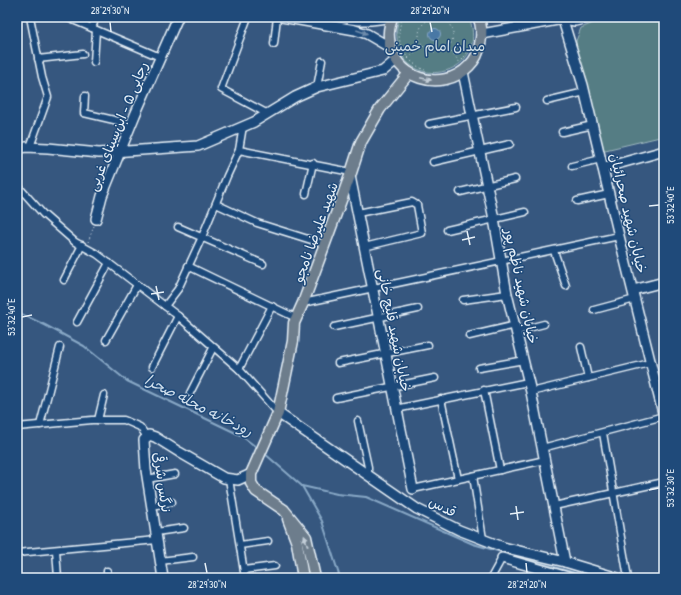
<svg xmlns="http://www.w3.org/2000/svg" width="681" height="595" font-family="'Patrick Hand','Playpen Sans Arabic',sans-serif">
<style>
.green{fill:#557d84;stroke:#9eb7be}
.water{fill:#4878a5;stroke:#88a8c6}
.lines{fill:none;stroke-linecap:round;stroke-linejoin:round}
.stream{stroke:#88a8c6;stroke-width:2}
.street-casing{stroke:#e8f1f8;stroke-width:9}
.secondary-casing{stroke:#e8f1f8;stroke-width:12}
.primary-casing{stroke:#e8f1f8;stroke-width:13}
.path{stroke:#e8f1f8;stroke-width:1;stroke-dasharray:1 3;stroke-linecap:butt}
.street{stroke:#1f4a7a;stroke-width:6}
.secondary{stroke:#1f4a7a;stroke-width:9}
.primary{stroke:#6d7d8c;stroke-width:10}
.oneway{fill:#6f8dac}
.oneway2{fill:#c3ced8}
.ticks{fill:none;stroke:#e8f1f8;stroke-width:1.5}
.labels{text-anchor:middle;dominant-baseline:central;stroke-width:3;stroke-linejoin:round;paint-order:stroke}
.park-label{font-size:14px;fill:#d2e0e7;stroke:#1f4a7a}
.street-label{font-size:14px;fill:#e8f1f8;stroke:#1f4a7a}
.water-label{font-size:15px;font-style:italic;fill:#d0dfec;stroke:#1f4a7a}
.neatline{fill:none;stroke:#e8f1f8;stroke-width:1.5}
.ticks-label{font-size:10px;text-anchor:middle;fill:#e8f1f8}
</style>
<rect width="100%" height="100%" fill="#36577f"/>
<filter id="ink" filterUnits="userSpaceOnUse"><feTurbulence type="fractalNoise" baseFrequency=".025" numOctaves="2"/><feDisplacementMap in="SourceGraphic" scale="8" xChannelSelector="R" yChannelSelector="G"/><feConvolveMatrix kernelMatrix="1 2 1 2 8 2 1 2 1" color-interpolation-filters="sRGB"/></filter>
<g filter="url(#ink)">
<g class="green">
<path d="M 400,17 L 469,17 C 491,77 407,92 398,44 C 396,34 396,26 400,17 Z"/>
<path d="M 615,17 L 664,17 L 664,136 L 601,151 L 577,52 L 576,41 L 581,28 L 596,22 Z"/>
</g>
<circle class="water" cx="435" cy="34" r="5.5"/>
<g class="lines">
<g class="stream">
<path d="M 17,312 L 45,325 L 84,346 L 127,381 L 240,435 L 259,449"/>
<path d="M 264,453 L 302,486 L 322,521 L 340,578"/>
<path d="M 302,486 L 337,494 L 366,497 L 473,544 L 593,578"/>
</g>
<defs>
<g id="street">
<path d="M 66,17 L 160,57"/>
<path d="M 248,17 L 221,89 L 266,113"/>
<path d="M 92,28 L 96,17"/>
<path d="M 274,44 L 277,17"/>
<path d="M 38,59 L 83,54"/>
<path d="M 94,62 L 96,30"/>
<path d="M 317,87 L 322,61"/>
<path d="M 85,96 L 84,113 L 131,124"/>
<path d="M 547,101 L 585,92"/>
<path d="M 429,124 L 516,107"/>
<path d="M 562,132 L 593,125"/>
<path d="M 30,147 L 48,97 L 42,77 L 30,17"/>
<path d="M 239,150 L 351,172"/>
<path d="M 433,162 L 510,144"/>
<path d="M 572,166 L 601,159"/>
<path d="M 17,185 L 43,214 L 75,242 L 97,254 L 178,316 L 239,369 L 278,413"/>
<path d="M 460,192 L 515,179"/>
<path d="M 306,194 L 313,163"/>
<path d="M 577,201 L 609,194"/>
<path d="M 216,204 L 257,223 L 324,244"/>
<path d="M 358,213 L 412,202 L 417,205 L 422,233 L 364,247"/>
<path d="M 178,227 L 263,264"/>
<path d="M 447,230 L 525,212"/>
<path d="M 554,251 L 566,286"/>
<path d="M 188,266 L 296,318"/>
<path d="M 64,280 L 82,245"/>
<path d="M 463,300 L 507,294"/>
<path d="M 303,303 L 619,236"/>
<path d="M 165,306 L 178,289 L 202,237 L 227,176 L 239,150 L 243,126"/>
<path d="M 594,310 L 635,299"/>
<path d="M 77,322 L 109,263"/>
<path d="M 334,327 L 418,309"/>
<path d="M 517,331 L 544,324"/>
<path d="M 469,336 L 516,325"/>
<path d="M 106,340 L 137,285"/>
<path d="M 581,347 L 588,378"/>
<path d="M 338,363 L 428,345"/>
<path d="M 152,367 L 178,316"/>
<path d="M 479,368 L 524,360"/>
<path d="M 239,369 L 272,306"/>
<path d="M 484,390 L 500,470"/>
<path d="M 531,392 L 650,363"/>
<path d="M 190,393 L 213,348"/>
<path d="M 336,398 L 435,378"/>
<path d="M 441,399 L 458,479"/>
<path d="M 396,409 L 528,382"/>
<path d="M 98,420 L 104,395"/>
<path d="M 358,421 L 368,467 L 368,476"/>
<path d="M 40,425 L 60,347"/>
<path d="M 17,427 L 92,420 L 124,420 L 140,427 L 147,437"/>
<path d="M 603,433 L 628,578"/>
<path d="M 542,448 L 664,416"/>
<path d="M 473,476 L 483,539"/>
<path d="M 147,479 L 175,474"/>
<path d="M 229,479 L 245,578"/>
<path d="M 413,489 L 545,460"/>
<path d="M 152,506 L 172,502"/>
<path d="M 554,506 L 664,482"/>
<path d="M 156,532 L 184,528"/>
<path d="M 240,545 L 268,541"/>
<path d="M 56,550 L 58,578"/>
<path d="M 17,553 L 157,540"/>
<path d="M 160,561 L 193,557"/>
<path d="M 244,570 L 275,566"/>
<path d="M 107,571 L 107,578"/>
<path d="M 193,578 L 195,578"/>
<path d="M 491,578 L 502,558"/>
</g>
<g id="secondary">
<path d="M 282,17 L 355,30 L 367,34 L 391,48"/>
<path d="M 338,17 C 359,21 371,21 392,17"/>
<path d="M 562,17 L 583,85 L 619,236 L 664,417"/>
<path d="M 482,34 L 563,19 L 575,21 L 592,17"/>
<path d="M 463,72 L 494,219 L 507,294 L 531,392 L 565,562"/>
<path d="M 17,149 L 26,147 L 48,148 L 99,153 L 198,146 L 254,122 L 295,97 L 317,87 L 383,71 L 396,60"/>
<path d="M 603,168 L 664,151"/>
<path d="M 350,176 L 413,489"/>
<path d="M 96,219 L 102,196 L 135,115 L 178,17"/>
<path d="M 633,290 L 664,282"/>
<path d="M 278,413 L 417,509 L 459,530 L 503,547 L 565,562 L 618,578"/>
<path d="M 502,558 L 571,578"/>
<path d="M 163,578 L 146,470 L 144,440 L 149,435 L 155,437 L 179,452 L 224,478 L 238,480 L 251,474"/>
</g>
<g id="primary">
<path d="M 392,17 C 390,24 388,31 389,38 C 392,79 442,94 469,66 C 475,60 479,52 480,44 C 482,35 482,25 478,17"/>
<path d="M 288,519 L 297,543 L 303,578"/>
<path d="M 315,578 L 306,537 L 284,510 L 256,491 L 251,483 L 251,474 L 278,413 L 293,341 L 294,323 L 303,303 L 350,176 L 361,142 L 380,109 L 409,73"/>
</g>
</defs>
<use href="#street" class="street-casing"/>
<use href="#secondary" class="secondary-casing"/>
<use href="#primary" class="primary-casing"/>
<g class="path">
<path d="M 403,17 C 393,39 403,61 425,70"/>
<path d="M 422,17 L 426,21"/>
<circle cx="436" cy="35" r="17"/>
<path d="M 449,23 L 456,17"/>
<path d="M 449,48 L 460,63"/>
<path d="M 408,58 L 422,46"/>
<path d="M 462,60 L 469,50"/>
<path d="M 88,242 L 94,226"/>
</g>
<use href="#street" class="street"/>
<use href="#secondary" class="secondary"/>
<use href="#primary" class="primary"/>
</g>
<defs><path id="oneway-solid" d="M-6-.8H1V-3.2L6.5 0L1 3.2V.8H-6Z"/></defs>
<use class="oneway" href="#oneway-solid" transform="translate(362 32) rotate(19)"/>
<g class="oneway2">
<use href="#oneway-solid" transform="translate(426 79) rotate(12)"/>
<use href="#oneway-solid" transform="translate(306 541) rotate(-109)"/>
</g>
</g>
<path class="ticks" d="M 110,22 L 111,32M 430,22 L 432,32M 649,206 L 659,205M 467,231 L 470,245M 462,240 L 475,237M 156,286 L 159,300M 151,294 L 164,292M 22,317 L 32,315M 649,490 L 659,488M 516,506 L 518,520M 510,514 L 524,512M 205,563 L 207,573M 526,563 L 527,573"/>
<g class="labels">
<g class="park-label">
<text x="435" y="45">میدان امام خمینی</text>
</g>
<g class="street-label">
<text transform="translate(117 126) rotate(-68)">رجایی ۵ - ابن‌سینای غربی</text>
<text transform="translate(629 213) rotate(77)">خیابان شهید صحرائیان</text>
<text transform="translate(315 232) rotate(-70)">شهید علیرضا نامجو</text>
<text transform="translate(522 286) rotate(78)">خیابان شهید ناظم پور</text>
<text transform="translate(395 330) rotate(79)">خیابان شهید قلیچ خانی</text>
<text transform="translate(163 482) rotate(82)">نرگس شرقی</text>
<text transform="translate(443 506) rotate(27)">قدس</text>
</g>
<g class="water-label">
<text transform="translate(199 405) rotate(27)">رودخانه محله صحرا</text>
</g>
</g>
<rect width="681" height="595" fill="none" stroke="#1f4a7a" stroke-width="44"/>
<rect x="22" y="22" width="637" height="551" class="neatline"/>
<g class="ticks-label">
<text x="110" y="14">28°29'30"N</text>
<text x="430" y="14">28°29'20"N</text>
<text transform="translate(670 205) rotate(-90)" y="4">53°32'40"E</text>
<text transform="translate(11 317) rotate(-90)" y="4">53°32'40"E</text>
<text transform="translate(670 488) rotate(-90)" y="4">53°32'30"E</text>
<text x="207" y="588">28°29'30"N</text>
<text x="527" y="588">28°29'20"N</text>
</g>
</svg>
